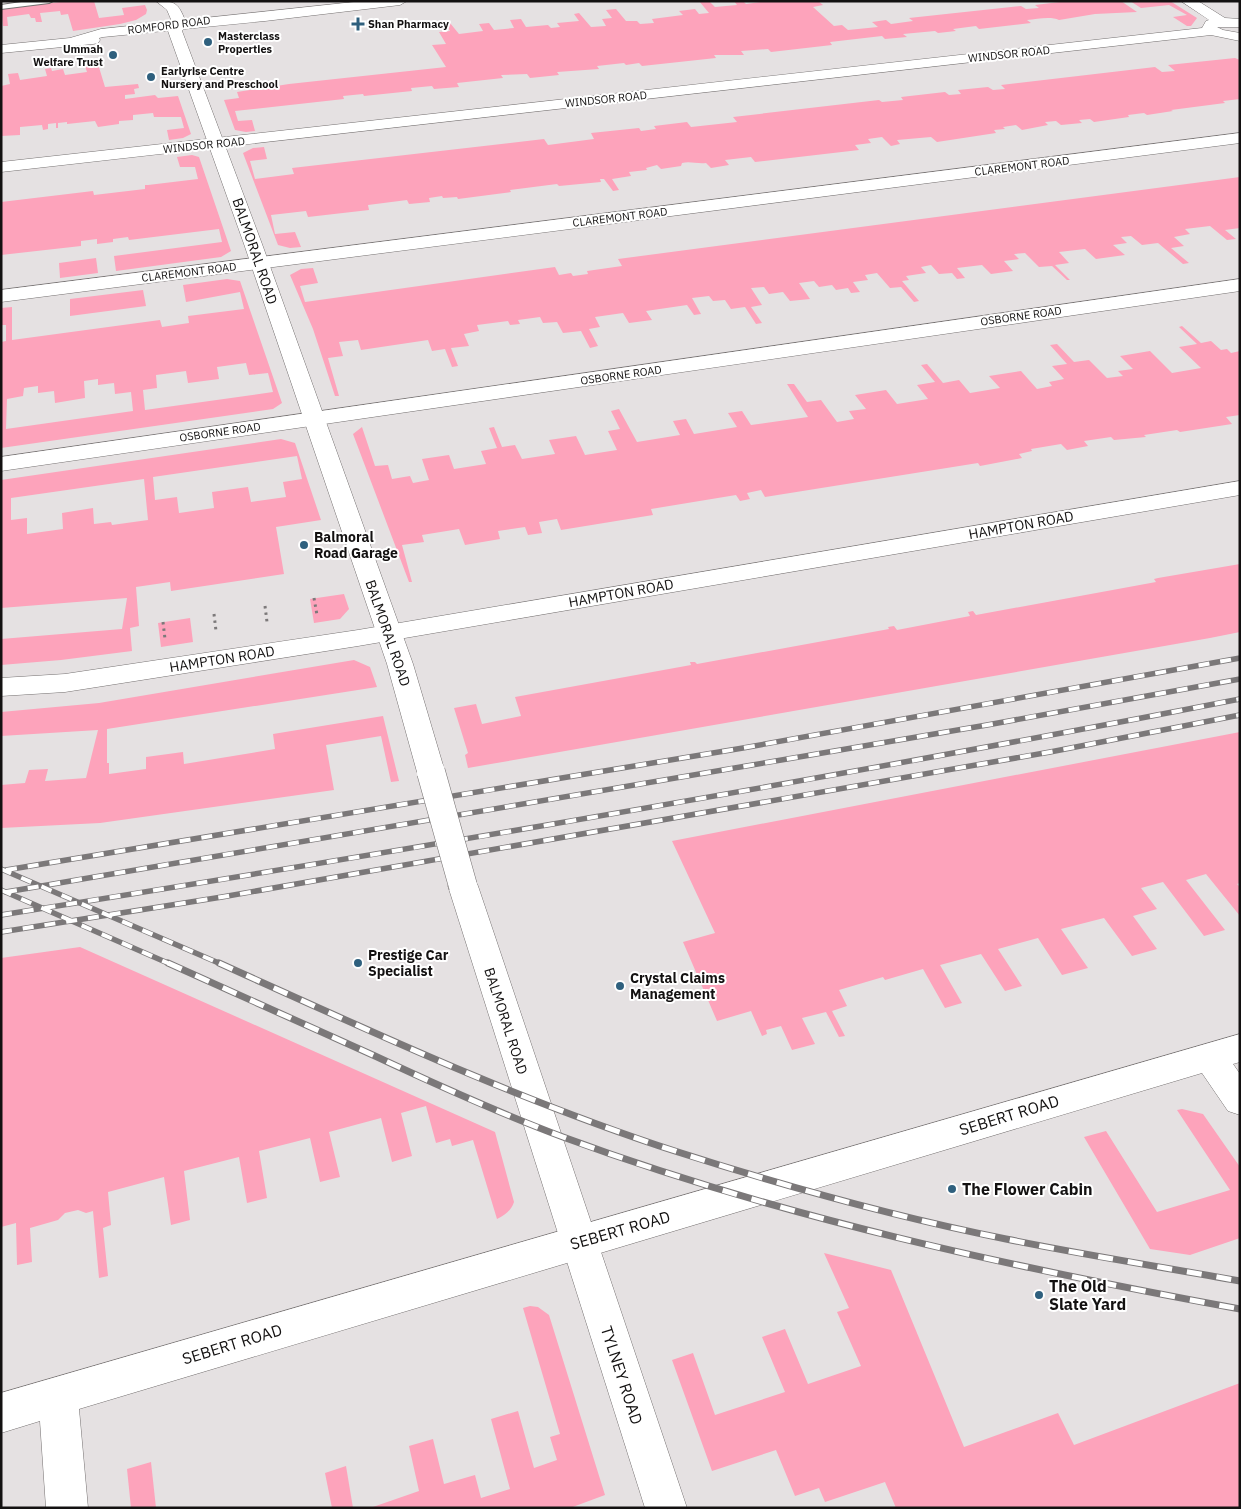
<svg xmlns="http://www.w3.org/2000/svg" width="1241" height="1509" font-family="'IBM Plex Sans',sans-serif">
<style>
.green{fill:#fda3bb;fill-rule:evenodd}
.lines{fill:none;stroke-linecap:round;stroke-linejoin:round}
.lane-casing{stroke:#757171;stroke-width:2}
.street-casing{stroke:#757171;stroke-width:1}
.secondary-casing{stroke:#757171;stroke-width:1}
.primary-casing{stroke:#757171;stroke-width:1}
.path{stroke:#7c797a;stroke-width:3;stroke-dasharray:2.5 4;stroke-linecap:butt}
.lane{fill:#fff;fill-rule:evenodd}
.street{fill:#fff;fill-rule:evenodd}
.secondary{fill:#fff;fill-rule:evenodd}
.primary{fill:#fff;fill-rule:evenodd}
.rail-far1-casing{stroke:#7b7879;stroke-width:5.5}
.rail-casing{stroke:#7b7879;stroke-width:7}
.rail-far1{stroke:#fff;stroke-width:4;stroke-dasharray:11;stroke-linecap:butt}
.rail{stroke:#fff;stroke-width:5;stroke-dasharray:15;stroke-linecap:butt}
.secondary-bridge-casing{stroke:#757171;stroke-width:29;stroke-linecap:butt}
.secondary-bridge{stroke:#fff;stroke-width:28}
.poi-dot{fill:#2f607e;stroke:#fff;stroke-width:2}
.labels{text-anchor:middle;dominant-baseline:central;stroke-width:4;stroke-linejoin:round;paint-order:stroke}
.far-poi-label{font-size:11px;font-weight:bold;fill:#131111;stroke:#fff;text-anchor:start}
.far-street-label{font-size:11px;fill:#131111;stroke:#fff}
.street-label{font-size:14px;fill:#131111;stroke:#fff}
.poi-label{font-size:14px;font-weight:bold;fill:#131111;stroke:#fff;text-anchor:start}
.near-street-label{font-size:16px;fill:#131111;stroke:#fff}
.near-poi-label{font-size:16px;font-weight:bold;fill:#131111;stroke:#fff;text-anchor:start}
</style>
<rect width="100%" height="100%" fill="#e5e1e2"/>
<g class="green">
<path d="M 68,1 L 94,1 L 99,18 L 124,15 L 122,8 L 145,5 L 147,10 L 146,14 L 136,20 L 120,24 L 73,31 L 68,14 L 61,15 L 60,11 L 40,13 L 42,22 L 36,22 L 35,18 L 31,18 L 29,14 L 7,17 L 8,26 L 3,26 L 1,9 Z"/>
<path d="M 699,1 L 709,1 L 715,7 L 737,5 L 734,1 L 743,1 L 746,4 L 767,1 L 818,1 L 823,5 L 813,7 L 834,26 L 842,25 L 848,30 L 878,27 L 872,22 L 886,20 L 891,24 L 913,21 L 909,18 L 1021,6 L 1026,9 L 1039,8 L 1035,5 L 1068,1 L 1121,1 L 1137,12 L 1095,14 L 1059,20 C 1051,16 1037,19 1027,20 L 1031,23 L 979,29 L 976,26 L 953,29 L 956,31 L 938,33 L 935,31 L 903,34 L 907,37 L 885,39 L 882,36 L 830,42 L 832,45 L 771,52 L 768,49 L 741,51 L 744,55 L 714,55 L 716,58 L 642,66 L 639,63 L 626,65 L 624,63 L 597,66 L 599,69 L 557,72 L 559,75 L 530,78 L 527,74 L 501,75 L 503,78 L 457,83 L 459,87 L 434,89 L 432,86 L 411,88 L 412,91 L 364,96 L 363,94 L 343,96 L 344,99 L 235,111 L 238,121 L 252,120 L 255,131 L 246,132 L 235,130 L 224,100 L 239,98 L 237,92 L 289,84 L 446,67 L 432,45 L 446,44 L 439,32 L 450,31 L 445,24 L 450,23 L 459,34 L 483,31 L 479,24 L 489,23 L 494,30 L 514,28 L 510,20 L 521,19 L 526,27 L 548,25 L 551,28 L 560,27 L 557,23 L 579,21 L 574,14 L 579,13 L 591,27 L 606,26 L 602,19 L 612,18 L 606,10 L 616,9 L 626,21 L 637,21 L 640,24 L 654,23 L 652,19 L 683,15 L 679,11 L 695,9 L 699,14 L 709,13 Z"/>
<path d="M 1130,1 L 1170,1 L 1197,18 L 1191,26 L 1187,26 L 1173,17 L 1187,15 L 1169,5 L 1141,8 Z"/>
<path d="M 1235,58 L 1240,60 L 1240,99 L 1223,101 L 1225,103 L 1171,110 L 1173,111 L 1147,115 L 1144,113 L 1128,115 L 1129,117 L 1094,122 L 1090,119 L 1079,120 L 1082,123 L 1061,125 L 1056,121 L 1045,122 L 1048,125 L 1022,130 L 1016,125 L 1003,127 L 1005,129 L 994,130 L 996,133 L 937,142 L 931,137 L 897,140 L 900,144 L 891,146 L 882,137 L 868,139 L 871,143 L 855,145 L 859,150 L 755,162 L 751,157 L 725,160 L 729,165 L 711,168 L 706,163 C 697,164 690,161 682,163 L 681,166 L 661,169 L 657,165 L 646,168 L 647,170 L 629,172 L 631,176 L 612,179 L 619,190 L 613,191 L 604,179 L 600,179 L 601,182 L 559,186 L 557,184 L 510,190 L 511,192 L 458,199 L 457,197 L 443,198 L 442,196 L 429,198 L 430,202 L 409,204 L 407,200 L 368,205 L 369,210 L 308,217 L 306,211 L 271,215 L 275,234 L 295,232 L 301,247 L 290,248 L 278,245 L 243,153 L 253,148 L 264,147 L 267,159 L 250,161 L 255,179 L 294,174 L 292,168 L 544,139 L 548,145 L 594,139 L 591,133 L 639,128 L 641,131 L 656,129 L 654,126 L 687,122 L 691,127 L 737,122 L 733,117 L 879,100 L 882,102 L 903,100 L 901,97 L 945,92 L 949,95 L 961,94 L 958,90 L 988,87 L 993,90 L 1005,89 L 1001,85 L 1155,67 L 1162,72 L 1175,71 L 1168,65 Z"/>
<path d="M 98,64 L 105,87 L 138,84 L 139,88 L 134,89 L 135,94 L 125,95 L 125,99 L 155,95 L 158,98 L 178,96 L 191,134 L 183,138 L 169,140 L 167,130 L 184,128 L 181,117 L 154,117 L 153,113 L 133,115 L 133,120 L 119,121 L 119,124 L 98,127 L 95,121 L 67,124 L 67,122 L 58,123 L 58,128 L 56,128 L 56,123 L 48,124 L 48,129 L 43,130 L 42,125 L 20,127 L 20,135 L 1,136 L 1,86 L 10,84 L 8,74 L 18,73 L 20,80 L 47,76 L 45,69 L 51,68 L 52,71 L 63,69 L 65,75 L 87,72 L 85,66 Z"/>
<path d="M 192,155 L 199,157 L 231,251 L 221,257 L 116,271 L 114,256 L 222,242 L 219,229 L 129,240 L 128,237 L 113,239 L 113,242 L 97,244 L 97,239 L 81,241 L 81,246 L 1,255 L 1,202 L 93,191 L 94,195 L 145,189 L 145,185 L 148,185 L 198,179 L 195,167 L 180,167 L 177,157 Z"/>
<path d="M 1240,177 L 1240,228 L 1225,230 L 1236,239 L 1227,240 L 1210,226 L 1185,229 L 1190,234 L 1174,237 L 1184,246 L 1171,248 L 1189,263 L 1183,264 L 1158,243 L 1142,245 L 1131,236 L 1121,237 L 1127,243 L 1113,245 L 1125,255 L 1096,259 L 1085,249 L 1059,252 L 1069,263 L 1055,265 L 1070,280 L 1067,280 L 1052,266 L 1039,267 L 1025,253 L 1014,254 L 1019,259 L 1004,261 L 1013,271 L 991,274 L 982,265 L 957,268 L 965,278 L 957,279 L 952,273 L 939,274 L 931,265 L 921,267 L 926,273 L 906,276 L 909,280 L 902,281 L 919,301 L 914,302 L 901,287 L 890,288 L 877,273 L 865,275 L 868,280 L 853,282 L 860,292 L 851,293 L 848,288 L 836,290 L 832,285 L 819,287 L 814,281 L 799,283 L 810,299 L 790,301 L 783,292 L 769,294 L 764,287 L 751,288 L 762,305 L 751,307 L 762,323 L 756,324 L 745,307 L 731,309 L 725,300 L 713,301 L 709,296 L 692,298 L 701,314 L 694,315 L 687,305 L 646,311 L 652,320 L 629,323 L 623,313 L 595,317 L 600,327 L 589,329 L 598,346 L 590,348 L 581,331 L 563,333 L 557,322 L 543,323 L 540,317 L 518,320 L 520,324 L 510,325 L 508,321 L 477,325 L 479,331 L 464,334 L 469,346 L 451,348 L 458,366 L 452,367 L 445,349 L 432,351 L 428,340 L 361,350 L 358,340 L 339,342 L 343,356 L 328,358 L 339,396 L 335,396 L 313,329 L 290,275 L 301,269 L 313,268 L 318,283 L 300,286 L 305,302 L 555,267 L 559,275 L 571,273 L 573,276 L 588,274 L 587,271 L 622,266 L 618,259 L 656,254 Z"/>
<path d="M 96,258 L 98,273 L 60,278 L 59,263 Z"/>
<path d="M 227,279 L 240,281 L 282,403 L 273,409 L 1,448 L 1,342 L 6,341 L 6,325 L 1,325 L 1,308 L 12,307 L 12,340 L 160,320 L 162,327 L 189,323 L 188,316 L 244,309 L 240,292 L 186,302 L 183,285 ZM 246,363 L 249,375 L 268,373 L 273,392 L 145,410 L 143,390 L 157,388 L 156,375 L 186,371 L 188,383 L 219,379 L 217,367 ZM 98,379 L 98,385 L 114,383 L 115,394 L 131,392 L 133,411 L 6,429 L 7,399 L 23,396 L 24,388 L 38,386 L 38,393 L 54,391 L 55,403 L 85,398 L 84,381 Z"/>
<path d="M 143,290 L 146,306 L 70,316 L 70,299 Z"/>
<path d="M 1182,326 L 1201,343 L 1211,341 L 1221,350 L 1227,349 L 1231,353 L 1240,351 L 1240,415 L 1226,417 L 1232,424 L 1180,432 L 1177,430 L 1144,435 L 1146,437 L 1114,440 L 1111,437 L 1084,441 L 1088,446 L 1067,450 L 1061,444 L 1031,449 L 1032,451 L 1019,454 L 1022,458 L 980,466 L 978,463 L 765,497 L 761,490 L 747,493 L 750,499 L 740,501 L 736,495 L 651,509 L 653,515 L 561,530 L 557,519 L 539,522 L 542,533 L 528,535 L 525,527 L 498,531 L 500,539 L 465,545 L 459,529 L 422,535 L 424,542 L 402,545 L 412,582 L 409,582 L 353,434 L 362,427 L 375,466 L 388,465 L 392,479 L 410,476 L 413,483 L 429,480 L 422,459 L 449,455 L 454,469 L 486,464 L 481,451 L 497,448 L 489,428 L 494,427 L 502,447 L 515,445 L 522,459 L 555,454 L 549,440 L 576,436 L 585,455 L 617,450 L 608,431 L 620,429 L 611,411 L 619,409 L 637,442 L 680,435 L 673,421 L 686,419 L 694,434 L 737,427 L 728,413 L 742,411 L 751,425 L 808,417 L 787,384 L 794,384 L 807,402 L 821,400 L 837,422 L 854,419 L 849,411 L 866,409 L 855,395 L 886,390 L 897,404 L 928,399 L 917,385 L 935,382 L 921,365 L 927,364 L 943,383 L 959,380 L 970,393 L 1000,388 L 989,376 L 1021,371 L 1037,389 L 1052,386 L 1049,382 L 1064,379 L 1052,366 L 1067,364 L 1050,345 L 1057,344 L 1074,362 L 1089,360 L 1107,378 L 1123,376 L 1118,371 L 1133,369 L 1120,356 L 1150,351 L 1172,373 L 1201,368 L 1179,347 L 1197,344 L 1179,327 Z"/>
<path d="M 281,439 L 295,443 L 321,520 L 276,527 L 284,574 L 171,591 L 170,582 L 136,587 L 139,626 L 130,628 L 132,651 L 61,660 L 1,665 L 1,639 L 122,629 L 127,598 L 1,608 L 1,480 ZM 297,456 L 302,479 L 283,482 L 286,497 L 251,502 L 248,487 L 212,492 L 214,508 L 179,513 L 177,497 L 155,500 L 153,477 ZM 144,479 L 148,520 L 112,525 L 111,522 L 94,524 L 93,508 L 62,513 L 63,529 L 27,534 L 27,518 L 11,520 L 11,498 Z"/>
<path d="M 1240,564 L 1240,632 L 1210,638 L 468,768 L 465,755 L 468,753 L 454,708 L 476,704 L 482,724 L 521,716 L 515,697 L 691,665 L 690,662 L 695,662 L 697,664 L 889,629 L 888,627 L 894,626 L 897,630 L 970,616 L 968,612 L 973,611 L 976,615 L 1156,582 L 1154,579 L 1158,578 Z"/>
<path d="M 344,594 L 349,609 L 340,619 L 314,623 L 310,599 Z"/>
<path d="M 190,618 L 193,642 L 161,647 L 158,623 Z"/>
<path d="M 354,660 L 370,667 L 377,687 L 107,729 L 107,763 L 109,763 L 109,774 L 146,769 L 146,757 L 183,752 L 184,764 L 275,749 L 273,734 L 383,716 L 399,781 L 391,782 L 381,736 L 326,745 L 334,790 L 100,823 L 1,828 L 1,785 L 25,783 L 29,770 L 48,769 L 45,781 L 86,778 L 98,730 L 1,736 L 1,712 L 99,703 Z"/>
<path d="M 1240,732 L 1240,883 L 1237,884 L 1240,887 L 1240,916 L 1206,874 L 1186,880 L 1225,930 L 1204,936 L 1163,882 L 1141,888 L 1157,909 L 1133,916 L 1157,949 L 1132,956 L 1104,918 L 1061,929 L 1088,968 L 1062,975 L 1038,938 L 998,949 L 1022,986 L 1005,991 L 981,954 L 940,965 L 962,1003 L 945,1008 L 923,969 L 885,980 L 883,977 L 839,990 L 847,1006 L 832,1011 L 845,1036 L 839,1037 L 826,1012 L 802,1018 L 815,1044 L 792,1050 L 781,1026 L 766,1030 L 767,1034 L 762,1036 L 751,1011 L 717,1021 L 683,942 L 715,933 L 672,841 Z"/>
<path d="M 80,947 L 495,1132 L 514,1202 C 511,1211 505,1215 497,1219 L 473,1140 L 452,1146 L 450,1139 L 436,1143 L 426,1106 L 401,1113 L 412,1156 L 392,1162 L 381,1118 L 329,1132 L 340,1177 L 320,1182 L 310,1138 L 259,1151 L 267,1198 L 247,1203 L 239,1157 L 184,1171 L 190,1220 L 171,1225 L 164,1177 L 108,1192 L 111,1225 L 103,1228 L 108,1276 L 99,1278 L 93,1211 L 86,1213 L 78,1210 L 65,1213 L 58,1220 L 30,1228 L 32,1262 L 17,1265 L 16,1223 L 1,1227 L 1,958 Z"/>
<path d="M 1182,1109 L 1203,1114 L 1240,1167 L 1240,1238 L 1190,1255 L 1150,1249 L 1084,1137 L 1106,1131 L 1157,1212 L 1230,1190 L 1177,1110 Z"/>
<path d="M 824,1253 L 891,1270 L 964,1447 L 1058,1413 L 1074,1445 L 1240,1383 L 1240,1508 L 896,1508 L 885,1482 L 825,1502 L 819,1488 L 795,1496 L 776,1450 L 712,1471 L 672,1360 L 693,1353 L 715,1415 L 785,1392 L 762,1337 L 785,1329 L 808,1384 L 861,1366 L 837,1312 L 849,1308 Z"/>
<path d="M 530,1306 L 538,1307 L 549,1315 L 605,1495 L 570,1508 L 370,1508 L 419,1491 L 409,1446 L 433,1439 L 444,1484 L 475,1475 L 481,1498 L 510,1489 L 491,1419 L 518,1411 L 534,1468 L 557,1460 L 550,1437 L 560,1434 L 523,1308 Z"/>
<path d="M 151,1462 L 156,1508 L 131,1508 L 127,1469 Z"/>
<path d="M 346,1466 L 353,1508 L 332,1508 L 325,1473 Z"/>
</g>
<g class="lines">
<defs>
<path id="lane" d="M 28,1 L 53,1 L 49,3 L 1,9 L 1,5 Z"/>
<g id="street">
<path d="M 1181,1 L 1198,1 L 1225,18 L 1240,19 L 1240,27 L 1217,27 L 1223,30 L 1240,33 L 1240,41 L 1211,35 L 1,172 L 1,162 L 1202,28 L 1206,21 L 1209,20 Z"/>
<path d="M 1240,133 L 1240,143 L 1,302 L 1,290 Z"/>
<path d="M 1240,279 L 1240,291 L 1,471 L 1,457 Z"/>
<path d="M 1240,481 L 1240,495 L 358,646 L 65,692 L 1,696 L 1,678 L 65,674 L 358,630 Z"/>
<path d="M 1240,1034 L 1240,1062 L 1233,1064 L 1240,1074 L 1240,1115 L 1228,1111 L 1202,1073 L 79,1409 L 88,1508 L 46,1508 L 40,1421 L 1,1433 L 1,1393 Z"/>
</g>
<g id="secondary">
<path d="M 156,1 C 179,1 178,5 187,24 L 182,31 L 262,244 L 413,664 L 445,772 L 441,779 L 431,782 L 421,779 L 417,772 L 387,664 L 244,244 L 168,31 L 173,24 L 167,10 Z"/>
<path d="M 463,875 L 474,878 L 478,886 L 687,1508 L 645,1508 L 448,886 L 452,878 Z"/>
</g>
<path id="primary" d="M 363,1 L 407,1 L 400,5 L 265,21 L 103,37 L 99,38 L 100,40 L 98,43 L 93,44 L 1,53 L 1,45 L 70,38 L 101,29 Z"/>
</defs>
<use href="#lane" class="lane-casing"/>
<use href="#street" class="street-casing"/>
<use href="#secondary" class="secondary-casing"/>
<use href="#primary" class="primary-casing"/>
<g class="path">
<path d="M 314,598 L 317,615"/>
<path d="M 265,606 L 267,622"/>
<path d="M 214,614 L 216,631"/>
<path d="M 163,622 L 165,639"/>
</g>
<use href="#lane" class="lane"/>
<use href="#street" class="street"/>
<use href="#secondary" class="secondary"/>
<use href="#primary" class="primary"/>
<defs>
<g id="rail-far1">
<path d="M 1,869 L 221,964"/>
<path d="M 6,870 L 743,748 L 1240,658"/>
<path d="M 1,890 L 170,964"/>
<path d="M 6,892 L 987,725 L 1240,679"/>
<path d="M 1,915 C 415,849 829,779 1240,699"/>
<path d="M 1,932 L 222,897 L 1050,752 L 1240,715"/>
</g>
<g id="rail">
<path d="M 168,963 C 237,994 306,1025 375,1056 C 437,1085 499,1113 563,1137 C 782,1218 1011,1267 1240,1309"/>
<path d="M 219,963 C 370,1031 520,1101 678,1152 C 784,1186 896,1217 1006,1239 C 1084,1255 1162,1267 1240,1281"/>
</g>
</defs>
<use href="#rail-far1" class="rail-far1-casing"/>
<use href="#rail" class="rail-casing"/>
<use href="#rail-far1" class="rail-far1"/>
<use href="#rail" class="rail"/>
<defs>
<path id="secondary-bridge" d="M 431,772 L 463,886"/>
</defs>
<use href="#secondary-bridge" class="secondary-bridge-casing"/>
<use href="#secondary-bridge" class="secondary-bridge"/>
</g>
<g class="poi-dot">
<path d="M355.5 16.5h5v5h5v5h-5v5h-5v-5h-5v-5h5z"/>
<circle cx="208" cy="42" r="5"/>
<circle cx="113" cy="55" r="5"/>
<circle cx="151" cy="77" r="5"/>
<circle cx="304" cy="545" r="5"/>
<circle cx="358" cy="963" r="5"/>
<circle cx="620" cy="986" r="5"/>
<circle cx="952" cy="1189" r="5"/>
<circle cx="1039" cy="1295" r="5"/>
</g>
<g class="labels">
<g class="far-poi-label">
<text x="368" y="24">Shan Pharmacy</text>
<text x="218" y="36">Masterclass<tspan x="218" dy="13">Properties</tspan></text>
<text x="103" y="49" text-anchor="end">Ummah<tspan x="103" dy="13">Welfare Trust</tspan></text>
<text x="161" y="71">Earlyrise Centre<tspan x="161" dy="13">Nursery and Preschool</tspan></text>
</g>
<g class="far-street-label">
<text transform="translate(169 25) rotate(-7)">ROMFORD ROAD</text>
<text transform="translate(1009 54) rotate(-6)">WINDSOR ROAD</text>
<text transform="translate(606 99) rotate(-6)">WINDSOR ROAD</text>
<text transform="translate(204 145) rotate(-6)">WINDSOR ROAD</text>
<text transform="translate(1022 166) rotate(-7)">CLAREMONT ROAD</text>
<text transform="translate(620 217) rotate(-7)">CLAREMONT ROAD</text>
<text transform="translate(189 272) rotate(-7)">CLAREMONT ROAD</text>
<text transform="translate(1021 316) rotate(-8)">OSBORNE ROAD</text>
<text transform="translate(621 375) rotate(-8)">OSBORNE ROAD</text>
<text transform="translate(220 432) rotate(-8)">OSBORNE ROAD</text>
</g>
<g class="street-label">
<text transform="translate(255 251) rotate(71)">BALMORAL ROAD</text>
<text transform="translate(1021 525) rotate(-10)">HAMPTON ROAD</text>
<text transform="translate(621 593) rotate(-10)">HAMPTON ROAD</text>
<text transform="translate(388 633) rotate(71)">BALMORAL ROAD</text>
<text transform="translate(222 659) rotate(-9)">HAMPTON ROAD</text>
<text transform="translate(506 1021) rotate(72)">BALMORAL ROAD</text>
</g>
<g class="poi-label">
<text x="314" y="537">Balmoral<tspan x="314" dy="16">Road Garage</tspan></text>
<text x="368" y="955">Prestige Car<tspan x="368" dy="16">Specialist</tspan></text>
<text x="630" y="978">Crystal Claims<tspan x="630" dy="16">Management</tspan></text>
</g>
<g class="near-street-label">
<text transform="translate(1009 1115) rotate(-17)">SEBERT ROAD</text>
<text transform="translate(620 1230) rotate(-16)">SEBERT ROAD</text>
<text transform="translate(232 1344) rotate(-17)">SEBERT ROAD</text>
<text transform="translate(622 1375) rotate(72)">TYLNEY ROAD</text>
</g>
<g class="near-poi-label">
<text x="962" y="1189">The Flower Cabin</text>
<text x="1049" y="1286">The Old<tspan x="1049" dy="18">Slate Yard</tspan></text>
</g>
</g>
<rect width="1241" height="1509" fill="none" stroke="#131111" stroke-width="5"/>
</svg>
